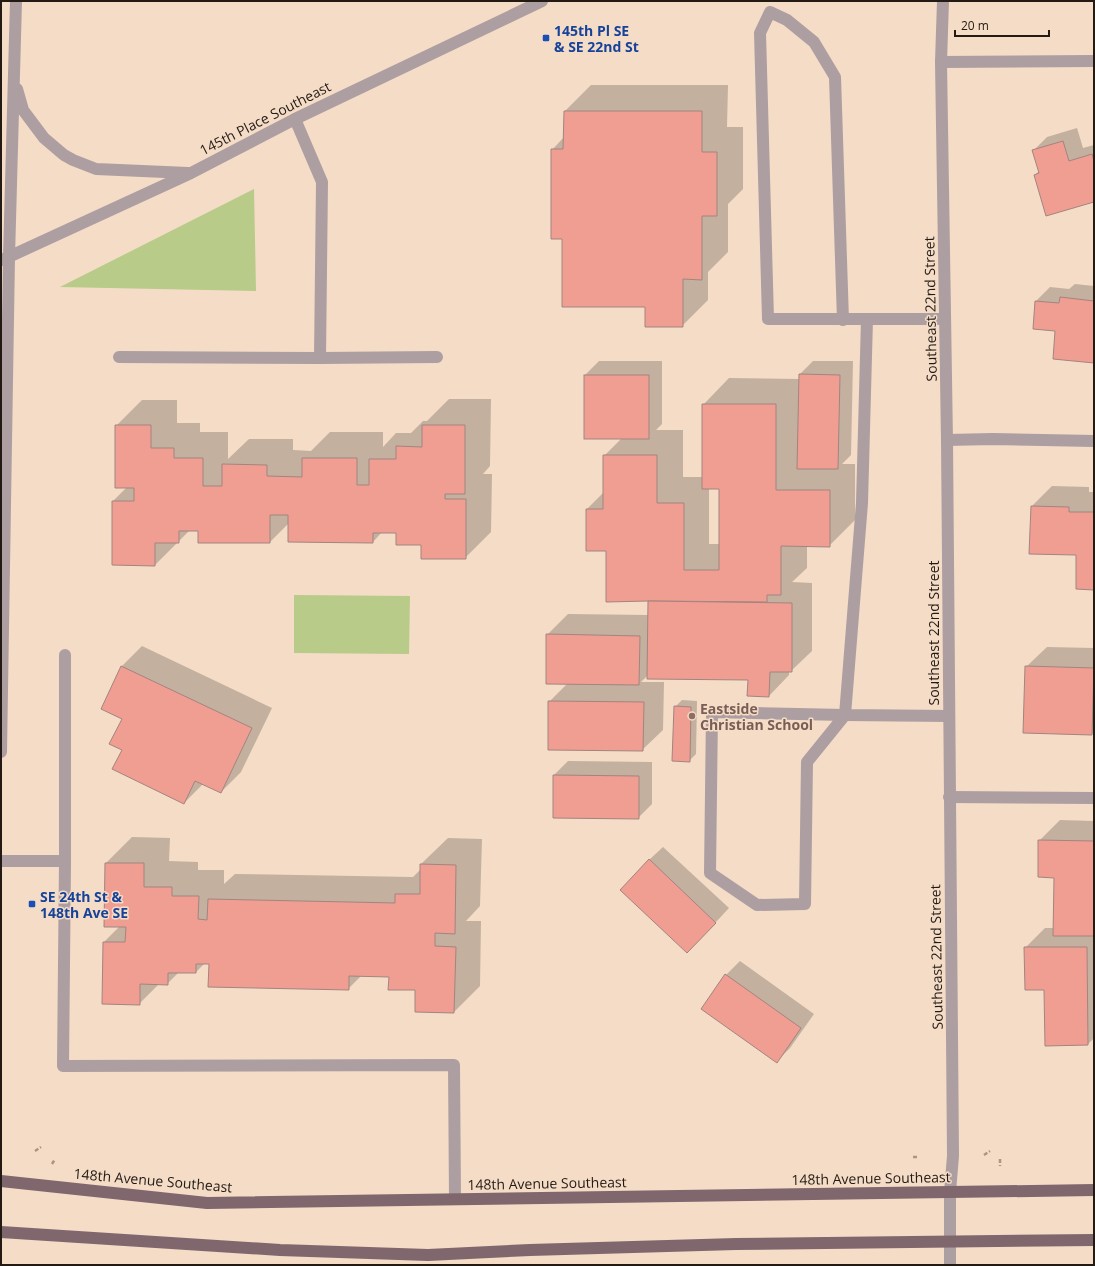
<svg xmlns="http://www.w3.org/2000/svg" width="1095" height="1266" font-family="'Open Sans',sans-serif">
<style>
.green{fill:#b8cb88}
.shadow{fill:#0003;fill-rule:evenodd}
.building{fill:#f09e92;stroke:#a38480}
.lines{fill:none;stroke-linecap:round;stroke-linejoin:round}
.path{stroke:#a99686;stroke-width:2.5;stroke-dasharray:4 2;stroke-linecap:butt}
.minor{stroke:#ad9ea1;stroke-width:12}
.major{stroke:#80676d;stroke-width:12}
.transit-dot{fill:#1a4fb4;stroke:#f4dcc7;stroke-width:1.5}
.education-dot{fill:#8d6e63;stroke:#f4dcc7;stroke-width:1.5}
.labels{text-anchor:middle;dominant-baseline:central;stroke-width:3;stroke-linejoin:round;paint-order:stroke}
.transit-label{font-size:14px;font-weight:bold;fill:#164399;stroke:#f4dcc7;text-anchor:start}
.street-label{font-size:14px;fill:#231a13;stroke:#f4dcc7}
.education-label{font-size:14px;font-weight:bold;fill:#785e54;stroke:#f4dcc7;text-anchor:start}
</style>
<rect width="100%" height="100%" fill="#f4dcc7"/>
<g class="green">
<path d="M 254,189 L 256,291 L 60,287 Z"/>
<path d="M 294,595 L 410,596 L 409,654 L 294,653 Z"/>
</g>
<g class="shadow">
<path d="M 591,85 L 728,85 L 727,127 L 743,127 L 743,189 L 728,204 L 728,252 L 708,272 L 708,300 L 682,326 L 646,306 L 563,238 L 552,150 L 564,137 L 565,111 Z"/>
<path d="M 1077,128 L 1083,148 L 1094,145 L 1094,201 L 1035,175 L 1039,171 L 1033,151 L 1047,137 Z"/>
<path d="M 1075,284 L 1094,286 L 1094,362 L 1056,330 L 1034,328 L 1036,301 L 1050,287 L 1069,289 Z"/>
<path d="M 599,361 L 662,361 L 662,424 L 656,430 L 683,430 L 683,477 L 703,477 L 703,405 L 729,378 L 800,379 L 800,374 L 813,361 L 853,361 L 851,455 L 842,464 L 855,464 L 855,520 L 829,546 L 807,546 L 807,568 L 792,582 L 812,583 L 812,651 L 791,671 L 789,671 L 789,675 L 769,696 L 749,679 L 648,675 L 641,682 L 664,682 L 663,730 L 642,750 L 549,702 L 568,683 L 547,635 L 568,614 L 648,615 L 649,600 L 607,550 L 587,509 L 604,492 L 604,456 L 622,438 L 585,375 ZM 709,488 L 720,488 L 720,544 L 709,544 Z"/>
<path d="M 449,399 L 491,399 L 490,466 L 483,474 L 492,474 L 491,532 L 465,558 L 422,544 L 397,532 L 382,532 L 373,542 L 289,523 L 270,542 L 199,542 L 199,530 L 190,530 L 155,565 L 113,501 L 127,487 L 116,426 L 142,400 L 177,400 L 177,423 L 200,423 L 200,432 L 228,432 L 228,459 L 249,439 L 293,439 L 293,450 L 311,451 L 330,432 L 383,432 L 383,447 L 396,433 L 411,433 L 423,421 L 427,421 Z"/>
<path d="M 1052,486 L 1089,487 L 1089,492 L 1094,492 L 1094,589 L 1077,554 L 1032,506 Z"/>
<path d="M 142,646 L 272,708 L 241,772 L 221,792 L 203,784 L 184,803 L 123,719 L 102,709 L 122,666 Z"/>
<path d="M 1047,647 L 1094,648 L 1094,732 L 1092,734 L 1024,732 L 1026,667 Z"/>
<path d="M 682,700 L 697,701 L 696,754 L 689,761 L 675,707 Z"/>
<path d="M 568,761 L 652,762 L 652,804 L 638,818 L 554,775 Z"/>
<path d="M 1060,820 L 1094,821 L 1094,1038 L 1088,1044 L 1045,989 L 1025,948 L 1045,928 L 1054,928 L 1055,877 L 1039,841 Z"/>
<path d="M 132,837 L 170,838 L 169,861 L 198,862 L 198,870 L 224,870 L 224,884 L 235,874 L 413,877 L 421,869 L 421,864 L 448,838 L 482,839 L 480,906 L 466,921 L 481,921 L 480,986 L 454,1012 L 416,989 L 390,976 L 362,975 L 348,989 L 205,963 L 196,972 L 179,972 L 167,984 L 160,983 L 139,1004 L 104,942 L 120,926 L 106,863 Z"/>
<path d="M 663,847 L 729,908 L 701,938 L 649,860 Z"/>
<path d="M 740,961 L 814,1014 L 790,1048 L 777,1061 L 702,1009 L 726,975 Z"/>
</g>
<g class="building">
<path d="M 564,111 L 702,111 L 702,152 L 717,152 L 717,216 L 702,216 L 702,280 L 683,279 L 683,327 L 645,327 L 645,307 L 562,307 L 562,239 L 551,239 L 551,149 L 563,149 Z"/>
<path d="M 1063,141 L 1069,161 L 1092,154 L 1094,161 L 1094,202 L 1046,216 L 1034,175 L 1039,173 L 1032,150 Z"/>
<path d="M 1060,297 L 1094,301 L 1094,363 L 1053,359 L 1055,331 L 1033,329 L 1035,301 L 1059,303 Z"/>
<path d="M 799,374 L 840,375 L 838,469 L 797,469 Z"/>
<rect x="584" y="375" width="65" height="64"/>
<path d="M 702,404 L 776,404 L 776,490 L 830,490 L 830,547 L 781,546 L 781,595 L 767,595 L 767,602 L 648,601 L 606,602 L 606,551 L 586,551 L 586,509 L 603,509 L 603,455 L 657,455 L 657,503 L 684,503 L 684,570 L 719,570 L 719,489 L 702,489 Z"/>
<path d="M 115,425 L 151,425 L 151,448 L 174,448 L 174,458 L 203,458 L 203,486 L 222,486 L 222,464 L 267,465 L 267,476 L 302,477 L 302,458 L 357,458 L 357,485 L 369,485 L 369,459 L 396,459 L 396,446 L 422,447 L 422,425 L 465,425 L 465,494 L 445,494 L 445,499 L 466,499 L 466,559 L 421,559 L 421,545 L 396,545 L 396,533 L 373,533 L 373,543 L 288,542 L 288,515 L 270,515 L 270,543 L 198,543 L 198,531 L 179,531 L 179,543 L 155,543 L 155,566 L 112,565 L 112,501 L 134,501 L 134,488 L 115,488 Z"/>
<path d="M 1031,506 L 1069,507 L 1069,512 L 1094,512 L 1094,590 L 1076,589 L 1076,555 L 1029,554 Z"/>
<path d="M 648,601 L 792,603 L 792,672 L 770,672 L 769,697 L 747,696 L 748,680 L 647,679 Z"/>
<path d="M 546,634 L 640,636 L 639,685 L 546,684 Z"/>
<path d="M 121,666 L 252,728 L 221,793 L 195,781 L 184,804 L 112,769 L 122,750 L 109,744 L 122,719 L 101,709 Z"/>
<path d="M 1025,666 L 1094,668 L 1092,735 L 1023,733 Z"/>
<path d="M 548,701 L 644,702 L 643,751 L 548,750 Z"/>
<path d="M 674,706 L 691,707 L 690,762 L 672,761 Z"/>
<path d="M 553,775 L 639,776 L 639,819 L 553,818 Z"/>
<path d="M 1038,840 L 1094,841 L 1094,936 L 1053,936 L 1054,878 L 1038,877 Z"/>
<path d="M 649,859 L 716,923 L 687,953 L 620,890 Z"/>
<path d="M 105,863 L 144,863 L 144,887 L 172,887 L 172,896 L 199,896 L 198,919 L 207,920 L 208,899 L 395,903 L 395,894 L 420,894 L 420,864 L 456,865 L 455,934 L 435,933 L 435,946 L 456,947 L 454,1013 L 415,1012 L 415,990 L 388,990 L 389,977 L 349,976 L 349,990 L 208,987 L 209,964 L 196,964 L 196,973 L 168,973 L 168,985 L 140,984 L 140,1005 L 102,1004 L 103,942 L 125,942 L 126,927 L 104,927 Z"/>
<path d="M 1024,947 L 1087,947 L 1088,1045 L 1045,1046 L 1044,990 L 1025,990 Z"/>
<path d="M 725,974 L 801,1028 L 777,1063 L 701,1009 Z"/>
</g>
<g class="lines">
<g class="path">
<path d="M 35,1151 L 41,1147"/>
<path d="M 984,1155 L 990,1151"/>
<path d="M 913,1157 L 918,1157"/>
<path d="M 1000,1159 L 1000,1166"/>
<path d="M 52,1164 L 55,1159"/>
</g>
<g class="minor">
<path d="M 943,1 L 941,62 L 947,440 L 953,1156 L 950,1192 L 950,1265"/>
<path d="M 941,62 L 1094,61"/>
<path d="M 17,89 L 23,110 L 44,138 L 64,155 L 73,160 L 96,169 L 188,173"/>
<path d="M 295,119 L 322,182 L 320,358 L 437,357"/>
<path d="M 2,260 L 191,173 L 295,119 L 542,1"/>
<path d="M 867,319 L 862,503 L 845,715 L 949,716"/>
<path d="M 843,320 L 835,77 L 814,42 L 787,20 L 770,12 L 760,33 L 768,319 L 945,319"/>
<path d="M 119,357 L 320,358"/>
<path d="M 947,440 L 993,439 L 1094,441"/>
<path d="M 712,712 L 845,715 L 807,762 L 805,904 L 757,905 L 710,873 Z"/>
<path d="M 1,752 L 9,257 L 16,1"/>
<path d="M 949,797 L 1094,798"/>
<path d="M 1,861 L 65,861 L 65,655"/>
<path d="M 65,861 L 63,1066 L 454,1065 L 455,1199"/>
</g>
<g class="major">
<path d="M 1,1181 L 207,1203 L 1094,1190"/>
<path d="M 1,1232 L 280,1250 L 428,1255 L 530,1250 L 736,1244 L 1094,1240"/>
</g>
</g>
<g class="transit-dot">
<rect x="542" y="34" width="8" height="8" rx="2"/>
<rect x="28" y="900" width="8" height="8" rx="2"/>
</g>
<circle class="education-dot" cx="692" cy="716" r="4"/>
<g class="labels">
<g class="transit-label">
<text x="554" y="30">145th Pl SE<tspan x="554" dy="16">&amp; SE 22nd St</tspan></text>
<text x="40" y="896">SE 24th St &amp;<tspan x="40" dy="16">148th Ave SE</tspan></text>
</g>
<g class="street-label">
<text transform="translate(265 118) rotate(-27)">145th Place Southeast</text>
<text transform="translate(930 309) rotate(-91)">Southeast 22nd Street</text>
<text transform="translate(933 633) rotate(-90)">Southeast 22nd Street</text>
<text transform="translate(936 957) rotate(-91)">Southeast 22nd Street</text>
<text transform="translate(871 1178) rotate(-1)">148th Avenue Southeast</text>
<text transform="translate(153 1180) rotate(5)">148th Avenue Southeast</text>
<text transform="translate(547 1183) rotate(-1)">148th Avenue Southeast</text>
</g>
<g class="education-label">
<text x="700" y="708">Eastside<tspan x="700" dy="16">Christian School</tspan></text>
</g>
</g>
<rect width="1095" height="1266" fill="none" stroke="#231a13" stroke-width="4"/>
<path d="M955 30v6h94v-6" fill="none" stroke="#231a13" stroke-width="2"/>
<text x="961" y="30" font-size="12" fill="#231a13" stroke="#f4dcc7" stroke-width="3" paint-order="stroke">20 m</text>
</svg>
